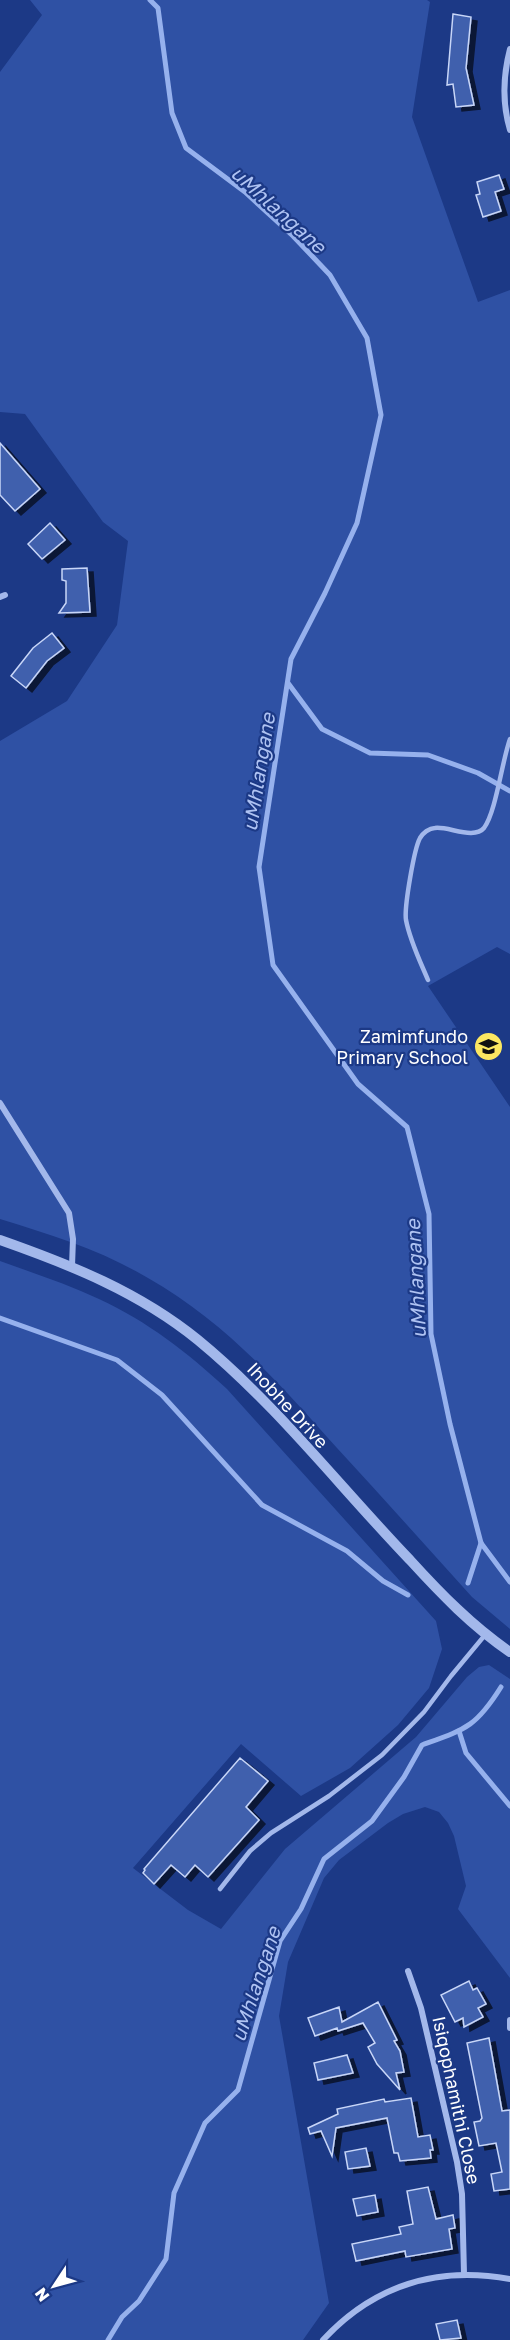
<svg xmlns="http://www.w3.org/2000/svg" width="510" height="2340" font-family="'Golos Text',sans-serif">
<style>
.green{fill:#2f51a4}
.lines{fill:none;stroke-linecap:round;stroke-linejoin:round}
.stream{stroke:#96b1ed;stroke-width:5}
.building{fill:#4060ad;stroke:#c8d6f8;stroke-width:1.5;filter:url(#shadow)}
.service{stroke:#a3b8eb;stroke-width:4.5}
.minor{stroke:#a3b8eb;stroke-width:6}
.tertiary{stroke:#a3b8eb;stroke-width:10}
.labels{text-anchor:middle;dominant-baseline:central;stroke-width:4.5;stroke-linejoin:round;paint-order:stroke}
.poi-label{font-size:18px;fill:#fff;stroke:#1c3986;text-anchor:end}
.street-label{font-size:18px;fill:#fff;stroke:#1c3986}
.water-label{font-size:20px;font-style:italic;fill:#afc3f3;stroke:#1c3986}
</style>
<defs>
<filter id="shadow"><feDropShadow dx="6" dy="4" stdDeviation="0" flood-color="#0009"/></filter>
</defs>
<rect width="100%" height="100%" fill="#1c3986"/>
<g class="green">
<path d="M 30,0 L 427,0 L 430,2 L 412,117 L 478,302 L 510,290 L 510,954 L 497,947 L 428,986 L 510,1107 L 510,1629 L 472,1597 C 427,1547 382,1497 337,1448 C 279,1383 225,1322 148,1278 C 101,1250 52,1235 0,1219 L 0,741 L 67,701 L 117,625 L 128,541 L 103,522 L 25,414 L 0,412 L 0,72 L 42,15 Z"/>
<path d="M 0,1261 C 33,1273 67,1284 99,1299 C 147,1321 188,1353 227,1389 L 436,1621 L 442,1649 L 429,1688 L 398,1725 L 350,1768 L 301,1796 L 241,1744 L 133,1868 L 188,1910 L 221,1929 L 285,1849 L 416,1737 L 467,1677 L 479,1667 L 489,1665 L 510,1679 L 510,1978 L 458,1909 L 466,1886 L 454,1836 L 448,1823 L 439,1812 L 425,1807 L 403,1814 L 388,1823 L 339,1860 L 324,1878 L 288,1962 L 279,2016 L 329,2303 L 303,2340 L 0,2340 Z"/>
</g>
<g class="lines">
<g class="stream">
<path d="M 150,0 L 158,8 L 172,113 L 186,148 L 245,192 L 293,236 L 330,275 L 367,338 L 381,415 L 357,523 L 325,593 L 291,659 L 259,867 L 273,965 L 358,1084 L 407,1127 L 429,1214 L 431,1334 L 450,1424 L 481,1543 L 510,1582"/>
<path d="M 288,683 L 322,729 L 370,753 L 428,755 L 478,773 L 510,791"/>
<path d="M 0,1318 L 117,1360 L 162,1395 L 262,1505 L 347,1551 L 383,1581 L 408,1595"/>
<path d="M 468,1583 L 481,1543"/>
<path d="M 459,1731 L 466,1753 L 510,1806"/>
<path d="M 108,2340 L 122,2317 L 139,2301 L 166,2259 L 174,2193 L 205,2123 L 238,2090 L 280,1941 L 301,1909 L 324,1859 L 372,1821 L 404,1777 L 422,1745 C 466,1729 476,1727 501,1687"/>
</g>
</g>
<g class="building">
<path d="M 453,14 L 471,17 L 466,68 L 474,105 L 456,107 L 453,84 L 447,85 Z"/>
<path d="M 499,175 L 504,189 L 495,192 L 501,211 L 483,217 L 476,195 L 480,194 L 477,182 Z"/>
<path d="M 0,443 L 40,489 L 15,511 L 0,495 Z"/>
<path d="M 50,523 L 65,540 L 42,559 L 28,544 Z"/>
<path d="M 87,568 L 90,612 L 59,613 L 66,603 L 66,581 L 62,580 L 62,569 Z"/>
<path d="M 52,633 L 64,648 L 47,661 L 26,688 L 11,676 L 33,648 Z"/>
<path d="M 240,1758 L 268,1781 L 246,1807 L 259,1820 L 208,1877 L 195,1865 L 185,1877 L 171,1865 L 154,1884 L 143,1873 L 145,1870 L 144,1869 Z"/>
<path d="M 469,1981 L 473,1990 L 477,1988 L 486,2004 L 478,2008 L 483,2017 L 464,2027 L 463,2018 L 455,2022 L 441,1995 Z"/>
<path d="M 378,2002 L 397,2040 L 394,2041 L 400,2051 L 404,2072 L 396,2073 L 400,2090 L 377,2064 L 368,2047 L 375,2043 L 363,2023 L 338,2031 L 337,2028 L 315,2036 L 308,2018 L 339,2007 L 342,2022 Z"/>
<path d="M 489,2038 L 502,2111 L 510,2110 L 510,2189 L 494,2191 L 491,2174 L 502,2172 L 496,2143 L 479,2146 L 474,2122 L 480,2121 L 482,2118 L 467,2043 Z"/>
<path d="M 347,2055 L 353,2073 L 318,2080 L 314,2063 Z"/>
<path d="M 411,2098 L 418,2137 L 430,2135 L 433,2150 L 430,2150 L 431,2158 L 400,2161 L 398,2153 L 394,2153 L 387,2118 L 336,2128 L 332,2156 L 321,2131 L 310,2134 L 308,2128 L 338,2114 L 337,2109 L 384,2099 L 385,2102 Z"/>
<path d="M 366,2148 L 370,2166 L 348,2169 L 345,2152 Z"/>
<path d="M 428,2187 L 436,2219 L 453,2215 L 455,2228 L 449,2229 L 452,2249 L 406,2257 L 405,2251 L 356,2261 L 352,2244 L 401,2234 L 399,2227 L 413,2224 L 407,2191 Z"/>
<path d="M 375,2195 L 378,2212 L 357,2216 L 353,2199 Z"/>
<path d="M 457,2320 L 461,2338 L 440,2340 L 436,2324 Z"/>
</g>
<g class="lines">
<g class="service">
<path d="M 428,980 C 420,961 410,941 406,920 C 404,908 414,849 420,838 C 423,833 429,828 435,828 C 448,826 474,840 484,828 C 496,812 502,761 510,739"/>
<path d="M 220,1889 L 250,1851 L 271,1833 L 329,1796 L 382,1755 L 424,1712 L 451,1676 L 485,1635"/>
</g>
<g class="minor">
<path d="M 510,49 C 503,76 502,103 510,130"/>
<path d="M 0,597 L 5,595"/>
<path d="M 0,1103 L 69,1213 L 73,1239 L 72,1266"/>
<path d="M 408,1971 L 421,2008 L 457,2162 L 462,2194 L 464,2274"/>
<path d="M 510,2020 L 510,2028"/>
<path d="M 323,2340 C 374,2285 437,2266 510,2279"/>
</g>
<path class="tertiary" d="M 0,1240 C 71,1265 139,1292 198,1340 C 276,1404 340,1487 410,1560 C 441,1594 472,1626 510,1652"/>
</g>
<defs>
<symbol id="school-disc" viewBox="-11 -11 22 22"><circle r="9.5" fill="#fce761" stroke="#1c3986"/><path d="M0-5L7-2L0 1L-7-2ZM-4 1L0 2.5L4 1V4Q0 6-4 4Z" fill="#111"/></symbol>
</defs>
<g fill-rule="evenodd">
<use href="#school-disc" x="472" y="1030" width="33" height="33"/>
</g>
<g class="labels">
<g class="poi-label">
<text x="468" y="1036">Zamimfundo<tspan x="468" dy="21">Primary School</tspan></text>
</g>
<g class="street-label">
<text transform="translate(288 1405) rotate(47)">Ihobhe Drive</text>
<text transform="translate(457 2100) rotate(78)">Isiqophamithi Close</text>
</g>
<g class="water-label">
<text transform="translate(279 209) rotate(42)">uMhlangane</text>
<text transform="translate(258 772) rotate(-81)">uMhlangane</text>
<text transform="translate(415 1279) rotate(-93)">uMhlangane</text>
<text transform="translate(255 1984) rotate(-72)">uMhlangane</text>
</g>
</g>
<g transform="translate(54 2286) rotate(234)" stroke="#1c3986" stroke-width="4.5" paint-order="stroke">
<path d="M0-4.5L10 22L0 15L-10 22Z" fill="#ffffff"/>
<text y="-9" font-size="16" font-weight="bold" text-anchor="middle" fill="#ffffff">N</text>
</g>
</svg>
